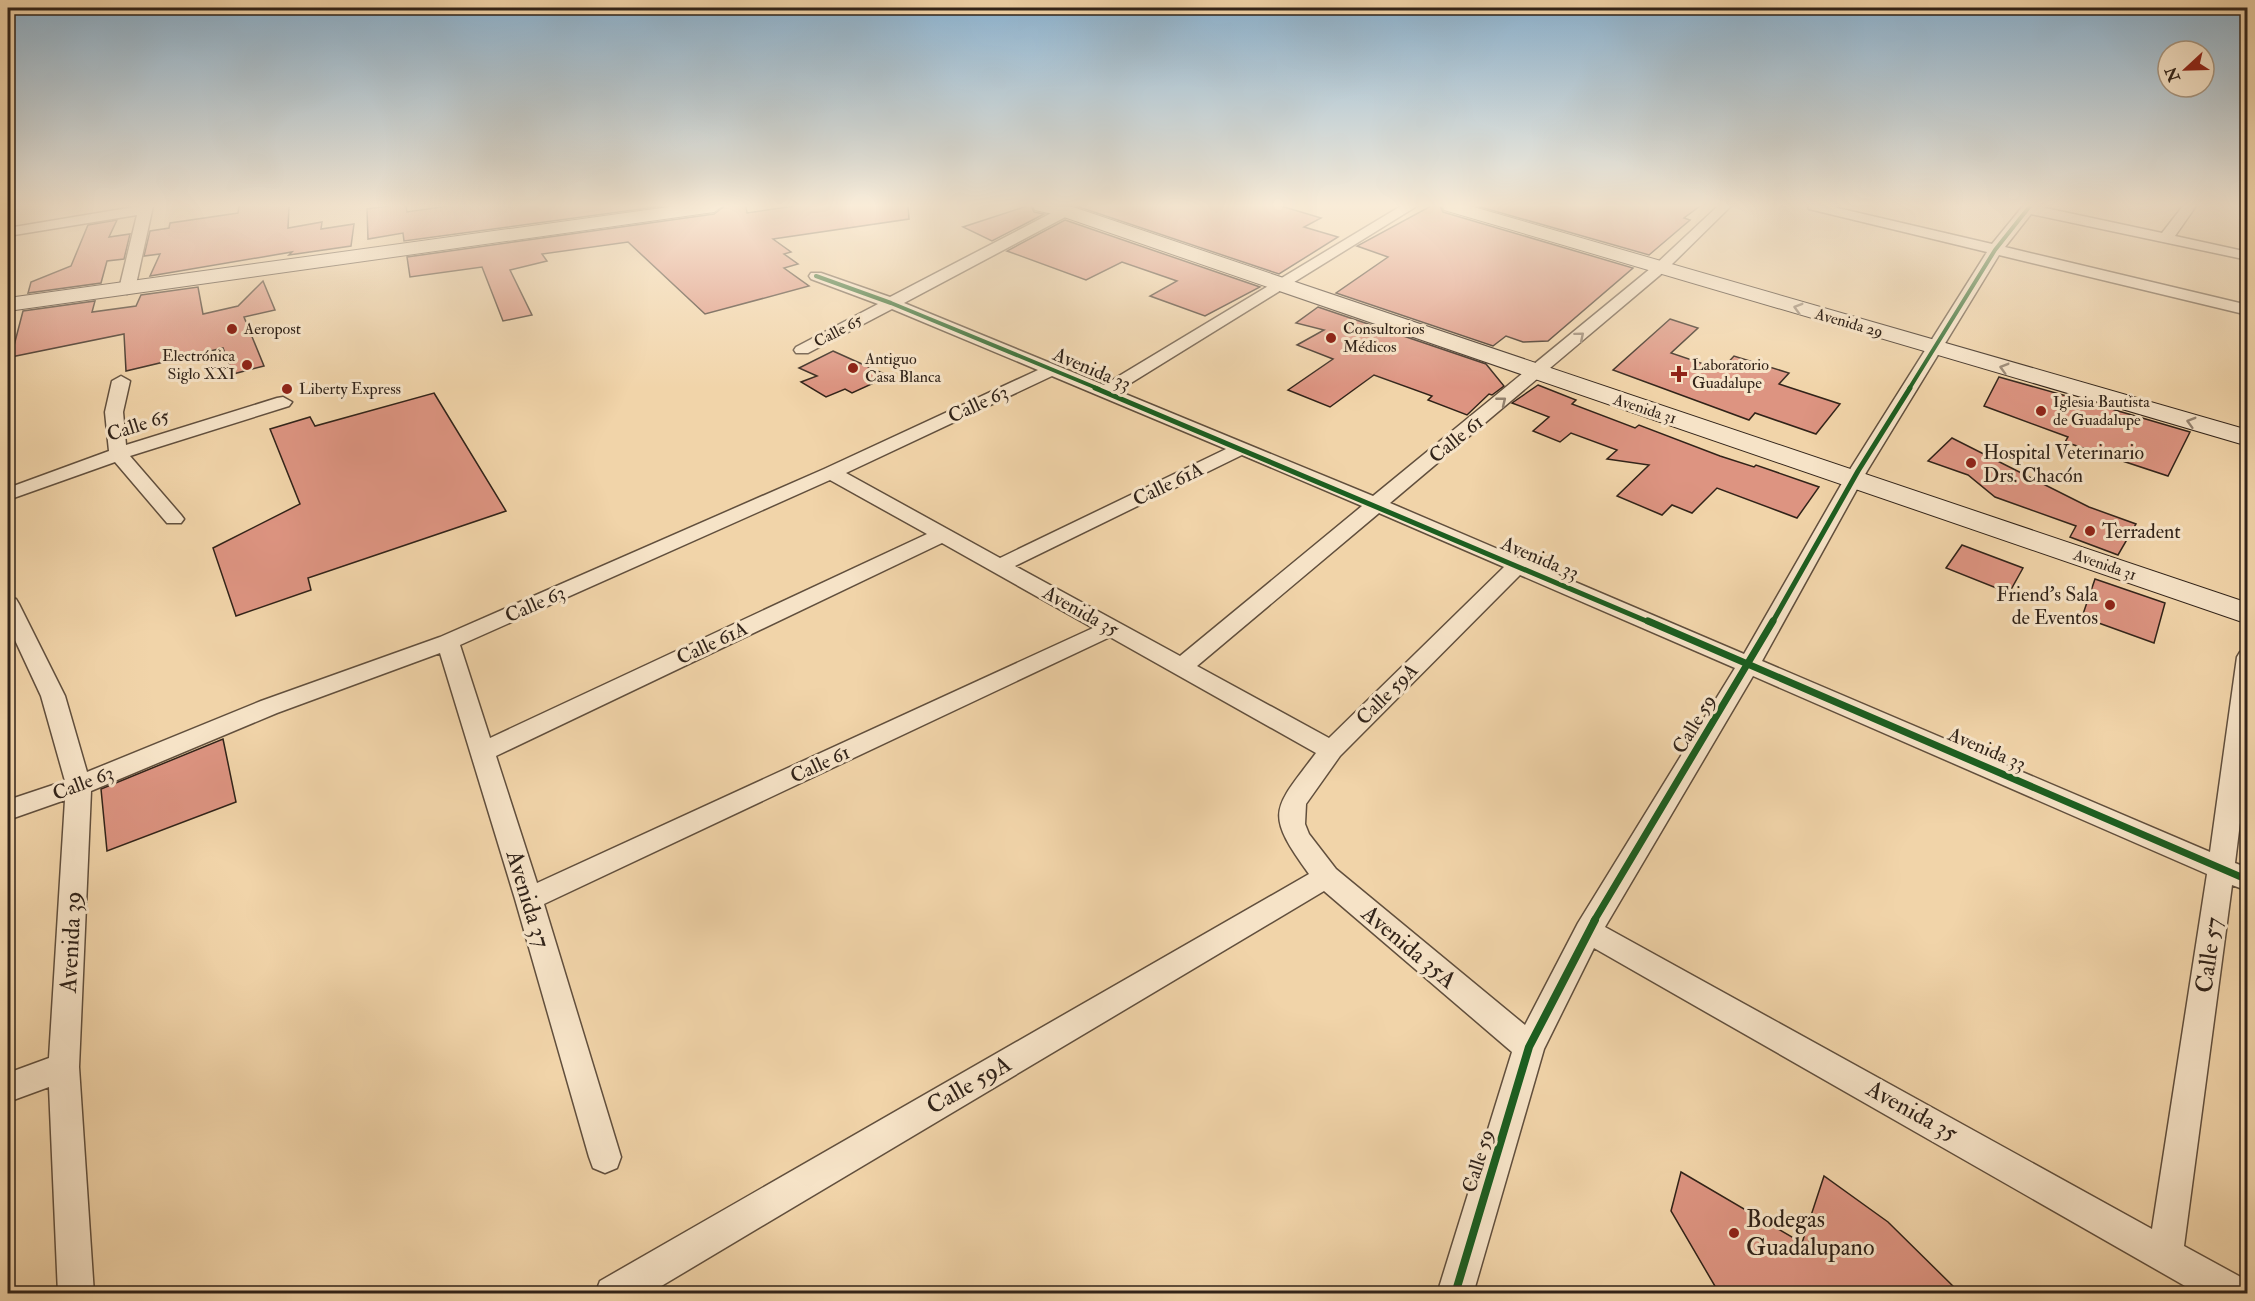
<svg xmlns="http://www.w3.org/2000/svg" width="2255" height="1301" font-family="'IM FELL Double Pica',serif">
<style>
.building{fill:#dd9481;stroke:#312319;stroke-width:1.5}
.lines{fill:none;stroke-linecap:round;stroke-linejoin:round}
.minor-casing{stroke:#614f3d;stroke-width:3}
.secondary-casing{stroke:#312319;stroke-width:2}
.minor{fill:#f6e3c7;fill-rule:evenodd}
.secondary{fill:#f6e3c7;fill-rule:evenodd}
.cycleway-far3-casing{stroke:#f6e3c7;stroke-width:6}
.cycleway-far2-casing{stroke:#f6e3c7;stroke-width:8}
.cycleway-far1-casing{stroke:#f6e3c7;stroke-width:10}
.cycleway-casing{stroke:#f6e3c7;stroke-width:12}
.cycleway-far3{stroke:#1b5e20;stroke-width:4}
.cycleway-far2{stroke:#1b5e20;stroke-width:5}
.cycleway-far1{stroke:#1b5e20;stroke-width:7}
.cycleway{stroke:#1b5e20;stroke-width:8}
.oneway{stroke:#948370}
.poi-dot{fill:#8f2418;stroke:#f6e3c7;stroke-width:2}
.labels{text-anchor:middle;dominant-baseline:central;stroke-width:6;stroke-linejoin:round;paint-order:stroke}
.far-street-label{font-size:16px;fill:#312319;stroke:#f6e3c7}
.far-poi-label{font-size:16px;fill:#312319;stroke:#f6e3c7;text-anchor:start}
.street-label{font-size:20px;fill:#312319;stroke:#f6e3c7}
.poi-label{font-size:20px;fill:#312319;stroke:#f6e3c7;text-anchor:start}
.near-street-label{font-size:24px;fill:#312319;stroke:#f6e3c7}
.near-poi-label{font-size:24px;fill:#312319;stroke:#f6e3c7;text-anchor:start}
</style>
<rect width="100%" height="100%" fill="#f1d4a9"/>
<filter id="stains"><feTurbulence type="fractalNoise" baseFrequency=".00333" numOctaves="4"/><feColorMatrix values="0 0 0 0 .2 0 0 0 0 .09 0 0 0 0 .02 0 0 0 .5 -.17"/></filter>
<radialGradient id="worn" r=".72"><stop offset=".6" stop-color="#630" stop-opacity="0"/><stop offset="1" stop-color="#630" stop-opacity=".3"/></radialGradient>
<g class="building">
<path d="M 239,206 L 289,206 L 288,228 L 322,222 L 321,229 L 354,224 L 351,246 L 289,255 L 292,252 L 150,276 L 160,254 L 144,256 L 150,231 L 169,228 L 170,223 L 238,213 Z"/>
<path d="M 389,206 L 406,206 L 407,212 L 448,206 L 663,206 L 404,241 L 403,233 L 368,239 L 367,209 Z"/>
<path d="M 725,206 L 746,206 L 747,213 L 794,206 L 908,206 L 909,219 L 773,239 L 791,252 L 784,254 L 798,264 L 784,268 L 809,286 L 705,314 L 628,242 L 542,254 L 547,261 L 510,270 L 532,315 L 503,321 L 482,267 L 410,277 L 407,257 L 714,214 Z"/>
<path d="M 1027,206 L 1031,206 L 1034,212 L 1044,214 L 992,241 L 963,227 Z"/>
<path d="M 1076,206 L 1281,206 L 1321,218 L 1304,227 L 1338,237 L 1279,274 Z"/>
<path d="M 1431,206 L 1440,206 L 1443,212 L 1633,268 L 1548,341 L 1523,342 L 1506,336 L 1493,346 L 1336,293 L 1388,257 L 1357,246 Z"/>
<path d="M 1477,206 L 1700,206 L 1684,218 L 1690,220 L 1649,255 Z"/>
<path d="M 117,220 L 109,237 L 130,234 L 124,259 L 107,261 L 101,283 L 28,293 L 31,282 L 71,266 L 88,225 Z"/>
<path d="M 1065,220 L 1260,287 L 1205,316 L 1150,296 L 1177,281 L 1122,262 L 1086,280 L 1007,251 Z"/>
<path d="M 263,281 L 275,310 L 244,317 L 264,366 L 233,374 L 223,348 L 126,371 L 124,334 L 11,357 L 23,311 L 95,301 L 92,312 L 136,306 L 141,295 L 198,287 L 203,314 L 238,306 Z"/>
<path d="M 1318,307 L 1486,364 L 1504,386 L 1492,395 L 1489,394 L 1467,415 L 1428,400 L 1432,396 L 1374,375 L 1330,407 L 1288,390 L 1333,359 L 1297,345 L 1324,330 L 1296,323 Z"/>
<path d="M 1670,319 L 1698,328 L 1671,353 L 1721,370 L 1734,356 L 1789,373 L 1779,384 L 1840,404 L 1816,434 L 1755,413 L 1749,420 L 1613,370 Z"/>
<path d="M 833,351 L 853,360 L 889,376 L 852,393 L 845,389 L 826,397 L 801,382 L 817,376 L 799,368 Z"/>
<path d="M 1999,377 L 2091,403 L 2190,432 L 2168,476 L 2065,442 L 2068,437 L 1984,406 Z"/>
<path d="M 1538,385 L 1576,400 L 1572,404 L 1635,428 L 1639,425 L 1720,456 L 1754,467 L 1756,465 L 1819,487 L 1797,518 L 1717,488 L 1692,513 L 1672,505 L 1662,515 L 1617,496 L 1649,465 L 1607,459 L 1617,450 L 1571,433 L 1560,442 L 1533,431 L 1549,417 L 1512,403 Z"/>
<path d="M 434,393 L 506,511 L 308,578 L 311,590 L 236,616 L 213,548 L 300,504 L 270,429 L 310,417 L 315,426 Z"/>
<path d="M 1952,438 L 2089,507 L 2136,524 L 2118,555 L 2070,537 L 2076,526 L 1995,497 L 1968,475 L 1928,461 Z"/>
<path d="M 1962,545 L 2023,568 L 2009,593 L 1946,568 Z"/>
<path d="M 2095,579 L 2165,603 L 2154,643 L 2082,617 Z"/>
<path d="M 223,739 L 236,802 L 107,851 L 101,789 Z"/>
<path d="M 1681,1172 L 1802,1243 L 1824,1176 L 1888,1222 L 1960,1293 L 1719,1293 L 1671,1211 Z"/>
</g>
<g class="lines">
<defs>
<g id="minor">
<path d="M 140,206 L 153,206 L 135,289 L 127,294 L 119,289 L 137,215 L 8,236 L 8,228 Z"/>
<path d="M 1401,206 L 1417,206 L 1118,391 L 1373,496 L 1656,264 L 1718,206 L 1731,206 L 1666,270 L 1390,503 L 1744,654 L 1849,471 L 1987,252 L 1809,209 L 1808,206 L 1829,206 L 1992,244 L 2023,206 L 2036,206 L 2162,233 L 2183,206 L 2196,206 L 2175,236 L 2248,252 L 2248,260 L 2031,214 L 2005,247 L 2248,305 L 2248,315 L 1999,255 L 1867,471 L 1762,661 L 2210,852 L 2237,657 L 2240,652 L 2248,650 L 2248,758 L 2235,863 L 2248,868 L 2248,891 L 2232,885 L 2184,1246 L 2248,1281 L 2248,1294 L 2199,1294 L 1594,948 L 1544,1049 L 1473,1294 L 1437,1294 L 1512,1052 L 1324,891 L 648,1294 L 595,1294 L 600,1281 L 1309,874 C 1264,812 1273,810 1316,753 L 1110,637 L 544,904 L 621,1157 L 617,1168 L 605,1173 L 593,1168 L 589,1157 L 515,899 L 440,653 L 277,713 L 91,791 L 79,1067 L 94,1294 L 58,1294 L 49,1087 L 8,1102 L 8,1073 L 49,1058 L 65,800 L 8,820 L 8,800 L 65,781 L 41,696 L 8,625 L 8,597 L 16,599 L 19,604 L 65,696 L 87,772 L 261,701 L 440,637 L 824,469 L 1038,370 L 892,309 L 808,353 L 796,353 L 794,350 L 796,347 L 878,304 L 811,279 L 809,276 L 811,273 L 821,273 L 890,297 L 1061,208 L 1071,208 L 1071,214 L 904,303 L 1104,385 ZM 1052,376 L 1226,449 L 1000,558 L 846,473 ZM 1242,455 L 1362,506 L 1180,656 L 1015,566 ZM 830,480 L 927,534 L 490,738 L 460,645 ZM 1379,513 L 1504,567 L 1329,738 L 1197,666 ZM 942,543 L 1093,628 L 537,883 L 496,756 ZM 1520,575 L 1735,668 L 1578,923 L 1525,1025 L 1336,869 L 1309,834 L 1305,824 L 1306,804 L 1340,756 ZM 1753,676 L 2207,874 L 2152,1229 L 1605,927 Z"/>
<path d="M 121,376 L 130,381 L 123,412 L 126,445 L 277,398 L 283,397 L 292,402 L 289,406 L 130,456 L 181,515 L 184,519 L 181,523 L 167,523 L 115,462 L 8,500 L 8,488 L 109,451 L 105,412 L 112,381 Z"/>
</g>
<g id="secondary">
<path d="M 676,206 L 723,206 L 714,212 L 8,311 L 8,298 Z"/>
<path d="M 1033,206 L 1073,207 L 2248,603 L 2248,624 L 1061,216 L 1035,210 Z"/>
<path d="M 1442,206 L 1470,206 L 2248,430 L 2248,446 L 1444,210 Z"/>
</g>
</defs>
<use href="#minor" class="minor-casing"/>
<use href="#secondary" class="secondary-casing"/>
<use href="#minor" class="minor"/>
<use href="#secondary" class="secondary"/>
<defs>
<g id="cycleway-far3">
<path d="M 816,276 L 891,303 L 1099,389"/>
<path d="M 1909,389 L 1995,250 L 2030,206"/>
</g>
<g id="cycleway-far2">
<path d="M 1095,388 L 1651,623"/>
<path d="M 1772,623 L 1858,471 L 1910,388"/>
</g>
<g id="cycleway-far1">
<path d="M 1648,621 L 2248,880"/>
<path d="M 1594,921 L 1773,621"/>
</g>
<path id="cycleway" d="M 1455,1294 L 1529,1047 L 1595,920"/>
</defs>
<use href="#cycleway-far3" class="cycleway-far3-casing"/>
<use href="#cycleway-far2" class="cycleway-far2-casing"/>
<use href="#cycleway-far1" class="cycleway-far1-casing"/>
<use href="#cycleway" class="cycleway-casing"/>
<use href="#cycleway-far3" class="cycleway-far3"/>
<use href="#cycleway-far2" class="cycleway-far2"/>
<use href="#cycleway-far1" class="cycleway-far1"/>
<use href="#cycleway" class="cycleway"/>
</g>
<defs><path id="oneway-chevron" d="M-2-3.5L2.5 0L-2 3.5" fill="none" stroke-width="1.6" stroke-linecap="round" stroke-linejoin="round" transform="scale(1.5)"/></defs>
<g class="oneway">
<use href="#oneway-chevron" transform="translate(1798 308) rotate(-164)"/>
<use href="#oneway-chevron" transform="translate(1580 336) rotate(-40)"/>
<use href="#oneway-chevron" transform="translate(2004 368) rotate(-164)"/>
<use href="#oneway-chevron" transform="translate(1502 401) rotate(-39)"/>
<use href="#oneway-chevron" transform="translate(2191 422) rotate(-164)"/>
</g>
<linearGradient id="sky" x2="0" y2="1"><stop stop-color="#8bb4d3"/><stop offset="0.53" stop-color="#f9ecd8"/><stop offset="1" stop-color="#f9ecd8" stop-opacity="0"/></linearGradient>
<rect width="2255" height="388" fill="url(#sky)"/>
<g class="poi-dot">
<circle cx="232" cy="329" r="6"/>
<circle cx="1331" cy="338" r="6"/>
<circle cx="247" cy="365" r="6"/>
<circle cx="853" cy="368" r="6"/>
<path d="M1676 365h6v6h6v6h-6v6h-6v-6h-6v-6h6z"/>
<circle cx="287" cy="389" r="6"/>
<circle cx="2041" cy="411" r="6"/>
<circle cx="1971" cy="463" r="6"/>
<circle cx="2090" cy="531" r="6"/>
<circle cx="2110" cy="605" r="6"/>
<circle cx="1734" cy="1233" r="6"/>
</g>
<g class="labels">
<g class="far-street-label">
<text transform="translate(1849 323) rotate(16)">Avenida 29</text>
<text transform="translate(838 331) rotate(-28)">Calle 65</text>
<text transform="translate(1645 409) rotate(18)">Avenida 31</text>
<text transform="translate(2105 565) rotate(19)">Avenida 31</text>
</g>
<g class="far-poi-label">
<text x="244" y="329">Aeropost</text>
<text x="1343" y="329">Consultorios<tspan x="1343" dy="18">Médicos</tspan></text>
<text x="235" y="356" text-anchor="end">Electrónica<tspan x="235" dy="18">Siglo XXI</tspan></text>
<text x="865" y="359">Antiguo<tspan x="865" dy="18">Casa Blanca</tspan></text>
<text x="1692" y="365">Laboratorio<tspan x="1692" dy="18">Guadalupe</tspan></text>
<text x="299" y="389">Liberty Express</text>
<text x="2053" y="402">Iglesia Bautista<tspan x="2053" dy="18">de Guadalupe</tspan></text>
</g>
<g class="street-label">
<text transform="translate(1092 369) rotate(23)">Avenida 33</text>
<text transform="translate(978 404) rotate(-25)">Calle 63</text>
<text transform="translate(138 425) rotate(-18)">Calle 65</text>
<text transform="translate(1456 439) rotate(-39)">Calle 61</text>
<text transform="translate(1168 484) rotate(-26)">Calle 61A</text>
<text transform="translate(1540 558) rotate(23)">Avenida 33</text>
<text transform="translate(535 604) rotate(-24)">Calle 63</text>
<text transform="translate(1081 611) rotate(29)">Avenida 35</text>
<text transform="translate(712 643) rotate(-25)">Calle 61A</text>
<text transform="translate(1387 694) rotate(-45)">Calle 59A</text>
<text transform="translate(1694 724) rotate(-59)">Calle 59</text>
<text transform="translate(1987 749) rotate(23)">Avenida 33</text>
<text transform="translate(820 764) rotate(-25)">Calle 61</text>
<text transform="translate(83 783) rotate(-21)">Calle 63</text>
<text transform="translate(1478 1161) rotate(-73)">Calle 59</text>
</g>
<g class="poi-label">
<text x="1983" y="452">Hospital Veterinario<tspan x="1983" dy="23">Drs. Chacón</tspan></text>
<text x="2102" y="531">Terradent</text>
<text x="2098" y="594" text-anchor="end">Friend's Sala<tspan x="2098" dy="23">de Eventos</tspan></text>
</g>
<g class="near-street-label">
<text transform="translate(528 899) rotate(73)">Avenida 37</text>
<text transform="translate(71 942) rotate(-87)">Avenida 39</text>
<text transform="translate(1409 947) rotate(40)">Avenida 35A</text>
<text transform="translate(2209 955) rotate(-82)">Calle 57</text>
<text transform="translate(969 1085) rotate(-30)">Calle 59A</text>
<text transform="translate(1912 1111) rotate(29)">Avenida 35</text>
</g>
<g class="near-poi-label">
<text x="1746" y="1219">Bodegas<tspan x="1746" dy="28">Guadalupano</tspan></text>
</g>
</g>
<rect width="2255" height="1301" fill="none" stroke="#f1d4a9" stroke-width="30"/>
<rect x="9" y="9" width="2237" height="1283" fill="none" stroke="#312319" stroke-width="3"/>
<rect x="15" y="15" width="2225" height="1271" fill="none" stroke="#312319" stroke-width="1.5"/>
<g transform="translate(2186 69) rotate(248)"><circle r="28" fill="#f6e3c7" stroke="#a79681" stroke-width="1.5"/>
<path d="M0-4.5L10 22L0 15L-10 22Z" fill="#8f2418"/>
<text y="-9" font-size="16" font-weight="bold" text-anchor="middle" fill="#312319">N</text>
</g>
<rect width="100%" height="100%" filter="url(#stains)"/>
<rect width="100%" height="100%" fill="url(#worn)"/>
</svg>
